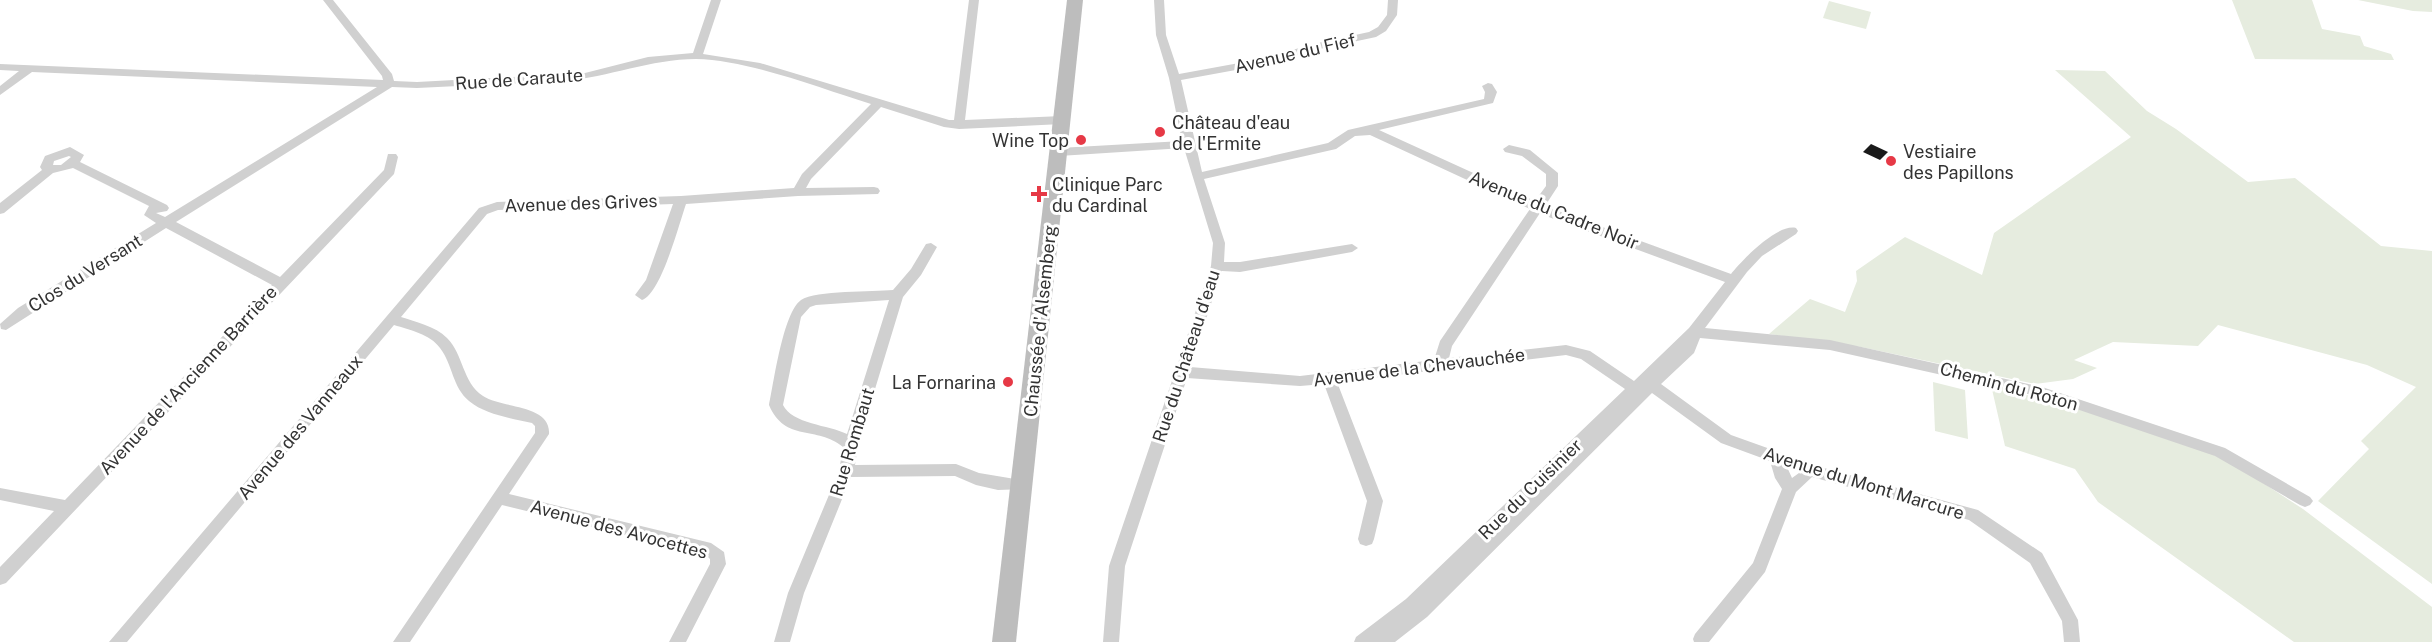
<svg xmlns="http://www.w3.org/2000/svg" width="2432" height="642" font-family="'Public Sans',sans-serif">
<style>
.green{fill:#e6ecdf}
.building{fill:#1a1a1a}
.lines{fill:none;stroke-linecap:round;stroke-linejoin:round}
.street{fill:#d0d0d0;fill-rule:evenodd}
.secondary{fill:#bdbdbd;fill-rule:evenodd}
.poi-dot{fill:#e63946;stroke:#fff;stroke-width:2}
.labels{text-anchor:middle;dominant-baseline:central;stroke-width:6;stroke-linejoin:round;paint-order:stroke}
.street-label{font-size:18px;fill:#333;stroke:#fff}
.poi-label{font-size:18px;fill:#333;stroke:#fff;text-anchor:start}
</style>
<rect width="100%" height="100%" fill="#fff"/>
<g class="green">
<path d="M 2232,0 L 2312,0 L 2322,29 L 2360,36 L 2364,46 L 2391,54 L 2394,60 L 2255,59 Z"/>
<path d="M 2358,0 L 2432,0 L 2432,12 L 2413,11 Z"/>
<path d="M 1829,1 L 1871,12 L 1866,29 L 1823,18 Z"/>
<path d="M 2055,70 L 2105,71 L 2147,111 L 2176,129 L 2248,182 L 2295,178 L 2381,246 L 2432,251 L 2432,584 L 2318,501 L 2369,449 L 2361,441 L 2416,387 L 2367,365 L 2218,325 L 2198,346 L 2113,342 L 2074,360 L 2097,368 L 2073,379 L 2035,384 L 1861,347 L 1769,334 L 1810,299 L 1845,312 L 1857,281 L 1856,271 L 1905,237 L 1982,275 L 1994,233 L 2131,137 Z"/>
<path d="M 1933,382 L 1965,390 L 1968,439 L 1935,431 Z"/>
<path d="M 1991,385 L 2120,421 L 2208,452 L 2240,468 L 2303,509 L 2432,607 L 2432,642 L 2294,642 L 2098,502 L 2075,469 L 2005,446 Z"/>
</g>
<path class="building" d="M 1871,144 L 1888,152 L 1880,160 L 1863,152 Z"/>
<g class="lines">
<g class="street">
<path d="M 323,0 L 333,0 L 392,74 L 394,81 L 417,82 L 585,73 L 648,57 L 693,53 L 711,0 L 721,0 L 703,54 L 760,63 L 949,120 L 954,120 L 969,0 L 979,0 L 965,120 L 1062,116 L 1068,120 L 1062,124 L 959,129 L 944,127 L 881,107 L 811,179 L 806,188 L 874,187 L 878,188 L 880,191 L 878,194 L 798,196 L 686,204 C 679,224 661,294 642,300 L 635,295 L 646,280 L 673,204 L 498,210 L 487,214 L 401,317 C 416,322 435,326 447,338 C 464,355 462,382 483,396 C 503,409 551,404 549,434 L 509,494 L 711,543 L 724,552 L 726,564 L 686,642 L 669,642 L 710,564 L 710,559 L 706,555 L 502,505 L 410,642 L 393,642 L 535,433 L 535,426 L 532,423 C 511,418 486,415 469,401 C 452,387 453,365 440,348 C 430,334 410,330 394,325 L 127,642 L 109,642 L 479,208 L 497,202 L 681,196 L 794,188 L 802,174 L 871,104 C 819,88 749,60 696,59 C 651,59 609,77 564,81 L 417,88 L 392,87 L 176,222 L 280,277 L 384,170 L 388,154 L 396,154 L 398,157 L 394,174 L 6,583 L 0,585 L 0,567 L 54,511 L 0,500 L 0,488 L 65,500 L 272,285 L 166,228 L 6,330 L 1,329 L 0,324 L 18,308 L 156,223 L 144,215 L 149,206 L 73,168 L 53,173 L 4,213 L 0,214 L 0,203 L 42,170 L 40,167 L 45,156 L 70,147 L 84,155 L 80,162 L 167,205 L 169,208 L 167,211 L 156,213 L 165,217 L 377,87 L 32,72 L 0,95 L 0,86 L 19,71 L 0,70 L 0,64 L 383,80 L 382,76 ZM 69,156 L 71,157 L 61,165 L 53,165 L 54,161 Z"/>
<path d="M 1154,0 L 1164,0 L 1166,35 L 1179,74 L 1261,59 L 1313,44 L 1369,32 L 1378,27 L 1387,15 L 1388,0 L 1398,0 L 1397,15 L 1386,31 L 1376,37 L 1315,50 L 1263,65 L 1181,80 L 1202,172 L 1328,143 L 1348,130 L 1484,99 L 1485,92 L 1482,86 L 1488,83 L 1492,84 L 1497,92 L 1493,103 L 1379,130 L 1535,201 L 1546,186 L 1546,174 L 1522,156 L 1505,152 L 1503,149 L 1509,145 L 1530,150 L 1558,173 L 1558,186 L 1545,206 L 1731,274 C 1742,260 1778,223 1796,228 L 1798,231 L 1796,234 L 1762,256 L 1747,272 L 1705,328 L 1830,340 L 2042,387 L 2225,448 L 2310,497 L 2313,501 L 2310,505 L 2305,507 L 2300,505 L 2215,456 L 2041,397 L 1830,350 L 1700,338 L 1694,353 L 1661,384 L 1731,435 L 1824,468 L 1978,510 L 2042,553 L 2078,620 L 2080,642 L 2064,642 L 2062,621 L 2030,563 L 1969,520 L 1812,477 L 1796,492 L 1765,572 L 1709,642 L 1694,642 L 1693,639 L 1695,634 L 1753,563 L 1782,489 L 1775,478 L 1770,461 L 1721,443 L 1652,393 L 1427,617 L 1395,642 L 1354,642 L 1356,637 L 1406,599 L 1625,389 L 1581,359 L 1566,355 L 1337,382 L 1383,501 L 1374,539 L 1372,544 L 1366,546 L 1360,544 L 1358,539 L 1367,501 L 1324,384 L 1300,386 L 1187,378 L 1125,566 L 1119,642 L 1103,642 L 1109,566 L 1211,266 L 1213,243 L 1184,148 L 1059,156 L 1053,152 L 1059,148 L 1182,141 L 1169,78 L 1156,35 ZM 1370,135 L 1530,209 L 1440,341 L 1434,360 L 1300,376 L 1190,367 L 1222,271 L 1240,272 L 1352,252 L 1358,248 L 1352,244 L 1240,262 L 1224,262 L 1225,243 L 1204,179 L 1336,149 L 1355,136 ZM 1540,213 L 1546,216 L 1725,282 L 1689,328 L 1634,381 L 1590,351 L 1566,345 L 1449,358 L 1452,346 ZM 1787,467 L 1799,472 L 1799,473 L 1792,478 Z"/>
<path d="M 931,243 L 937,247 L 921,275 L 903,297 L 858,445 L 855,465 L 956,464 L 979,473 L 1027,481 L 1030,485 L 1027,489 L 998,490 L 976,485 L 955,476 L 851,477 L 804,593 L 790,642 L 774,642 L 788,593 L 839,471 L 843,447 C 817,425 785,443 769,405 C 774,382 783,313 801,300 C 816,290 873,292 893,290 L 911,269 L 926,244 ZM 889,300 L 847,434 C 829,425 792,424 783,405 L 801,317 L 810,307 L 816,305 Z"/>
</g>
<path class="secondary" d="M 1067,0 L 1083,0 L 1016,642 L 992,642 Z"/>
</g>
<g class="poi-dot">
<circle cx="1160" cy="132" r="6"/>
<circle cx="1081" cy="140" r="6"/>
<circle cx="1891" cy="161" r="6"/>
<path d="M1036 185h6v6h6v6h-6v6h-6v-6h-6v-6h6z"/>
<circle cx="1008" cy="382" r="6"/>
</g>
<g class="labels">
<g class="street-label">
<text transform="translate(1295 53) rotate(-13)">Avenue du Fief</text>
<text transform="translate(519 79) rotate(-4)">Rue de Caraute</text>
<text transform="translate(581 203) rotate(-2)">Avenue des Grives</text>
<text transform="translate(1554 210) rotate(22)">Avenue du Cadre Noir</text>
<text transform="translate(85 273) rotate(-32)">Clos du Versant</text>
<text transform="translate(1040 321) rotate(-84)">Chaussée d'Alsemberg</text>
<text transform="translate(1186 356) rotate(-72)">Rue du Château d'eau</text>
<text transform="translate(1419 367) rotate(-7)">Avenue de la Chevauchée</text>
<text transform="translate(188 380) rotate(-47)">Avenue de l'Ancienne Barrière</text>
<text transform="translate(2009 386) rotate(15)">Chemin du Roton</text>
<text transform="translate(300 427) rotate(-50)">Avenue des Vanneaux</text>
<text transform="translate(852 442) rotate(-73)">Rue Rombaut</text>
<text transform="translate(1864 483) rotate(17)">Avenue du Mont Marcure</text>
<text transform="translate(1530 489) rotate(-44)">Rue du Cuisinier</text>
<text transform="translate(619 529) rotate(15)">Avenue des Avocettes</text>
</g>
<g class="poi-label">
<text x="1172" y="122">Château d'eau<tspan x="1172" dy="21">de l'Ermite</tspan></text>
<text x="1069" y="140" text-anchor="end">Wine Top</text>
<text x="1903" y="151">Vestiaire<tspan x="1903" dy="21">des Papillons</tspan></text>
<text x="1052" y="184">Clinique Parc<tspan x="1052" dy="21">du Cardinal</tspan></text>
<text x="996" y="382" text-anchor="end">La Fornarina</text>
</g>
</g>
</svg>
